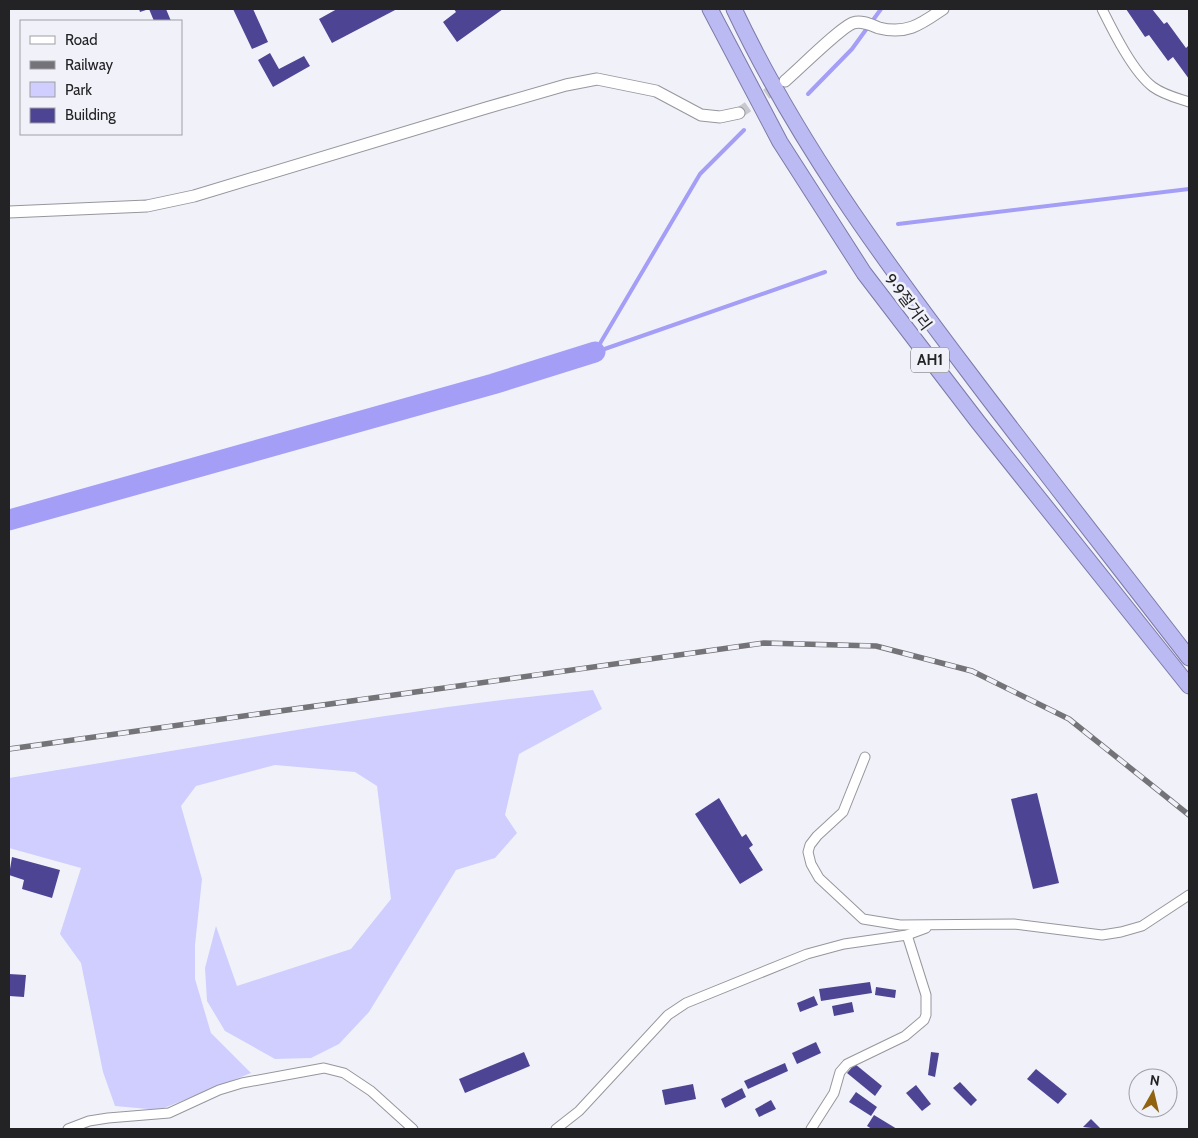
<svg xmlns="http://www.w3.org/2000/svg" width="1198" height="1138" font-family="Cabin,'Noto Sans KR',sans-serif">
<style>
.green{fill:#cfcefe}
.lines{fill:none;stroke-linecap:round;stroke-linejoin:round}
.stream{stroke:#a49ef7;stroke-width:4}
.river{stroke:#a49ef7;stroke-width:21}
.building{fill:#4e4494}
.tertiary-tunnel{stroke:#c8c9cf;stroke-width:11;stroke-dasharray:11 5.5;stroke-linecap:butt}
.minor-casing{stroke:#96969d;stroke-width:11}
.tertiary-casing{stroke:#96969d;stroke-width:13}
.trunk-casing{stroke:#7c7aa8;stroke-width:17}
.minor{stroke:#fff;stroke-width:9}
.tertiary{stroke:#fff;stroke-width:11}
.trunk{stroke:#bcbaf2;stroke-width:15}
.rail-casing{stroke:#737378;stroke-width:5.5}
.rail{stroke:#f1f2f9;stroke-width:4;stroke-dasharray:11;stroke-linecap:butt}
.labels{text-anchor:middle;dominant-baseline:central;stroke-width:5;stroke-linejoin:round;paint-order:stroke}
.shield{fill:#f1f2f9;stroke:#616165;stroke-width:1}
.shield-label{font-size:15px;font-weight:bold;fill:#232326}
.street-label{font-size:16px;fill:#232326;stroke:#f1f2f9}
</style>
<rect width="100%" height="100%" fill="#f1f2f9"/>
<path class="green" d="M 593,690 L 602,709 L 519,754 L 505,815 L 517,833 L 495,858 L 456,870 L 369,1012 L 339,1044 L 311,1058 L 275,1059 L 225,1031 L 207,1001 L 205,968 L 216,926 L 237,986 L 351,949 L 391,899 L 377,786 L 355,772 L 275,765 L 196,786 L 181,806 L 202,879 L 195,945 L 195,979 L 211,1033 L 251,1073 L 159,1110 L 115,1106 L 103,1072 L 81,963 L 60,934 L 81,868 L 9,848 L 9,778 C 203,747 397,709 593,690 Z"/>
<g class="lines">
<g class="stream">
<path d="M 808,94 L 852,49 L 881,9"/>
<path d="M 898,224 L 1189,189"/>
<path d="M 595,352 L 700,174 L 744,130"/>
<path d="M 596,352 L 825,272"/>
</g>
<path class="river" d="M 9,520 L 493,384 L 595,352"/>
</g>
<g class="building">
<path d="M 139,9 L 166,9 L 171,21 L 154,21 L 149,9 L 140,12 Z"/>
<path d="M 233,9 L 253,9 L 268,42 L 252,49 Z"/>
<path d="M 337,9 L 397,9 L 332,43 L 319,19 Z"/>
<path d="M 454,9 L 503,9 L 457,42 L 443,22 L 456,12 Z"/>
<path d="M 1126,9 L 1152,9 L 1164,24 L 1167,22 L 1186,48 L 1189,45 L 1189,79 L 1173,57 L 1168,61 L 1149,35 L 1145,37 Z"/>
<path d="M 270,53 L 279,69 L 304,56 L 310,66 L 273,87 L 258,60 Z"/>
<path d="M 1037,793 L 1059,883 L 1033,889 L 1011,799 Z"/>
<path d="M 719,798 L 742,837 L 746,834 L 753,845 L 749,848 L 763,870 L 740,884 L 695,814 Z"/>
<path d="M 12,857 L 60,870 L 52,898 L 22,889 L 24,880 L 9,875 Z"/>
<path d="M 9,974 L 26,975 L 24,997 L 9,996 Z"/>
<path d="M 870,982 L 872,993 L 821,1001 L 819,989 Z"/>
<path d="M 876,987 L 896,990 L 895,998 L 875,995 Z"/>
<path d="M 814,996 L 818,1005 L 800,1012 L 797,1003 Z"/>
<path d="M 852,1002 L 854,1012 L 834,1016 L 832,1006 Z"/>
<path d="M 816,1042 L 821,1053 L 797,1064 L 792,1053 Z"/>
<path d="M 524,1052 L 530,1066 L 465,1093 L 459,1079 Z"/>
<path d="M 931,1052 L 939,1053 L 935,1077 L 928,1075 Z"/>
<path d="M 785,1063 L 788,1071 L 748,1089 L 744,1081 Z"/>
<path d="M 855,1064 L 882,1086 L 875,1096 L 847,1073 Z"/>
<path d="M 1036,1069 L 1067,1094 L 1058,1104 L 1027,1079 Z"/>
<path d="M 960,1082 L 977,1100 L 971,1106 L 953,1088 Z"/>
<path d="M 693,1084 L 696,1099 L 665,1105 L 662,1090 Z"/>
<path d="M 916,1085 L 931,1104 L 922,1111 L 906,1093 Z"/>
<path d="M 742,1088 L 746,1097 L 725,1108 L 721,1099 Z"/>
<path d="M 856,1092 L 877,1107 L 871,1116 L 849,1102 Z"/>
<path d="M 771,1100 L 776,1109 L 759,1117 L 755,1109 Z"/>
<path d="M 874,1115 L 897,1129 L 872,1129 L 867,1126 Z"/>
<path d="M 1091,1119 L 1101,1129 L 1083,1127 Z"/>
</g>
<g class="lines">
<path class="tertiary-tunnel" d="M 739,113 L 781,84"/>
<defs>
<g id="minor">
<path d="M 1102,9 C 1113,31 1133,72 1153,87 C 1164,95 1177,98 1189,102"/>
<path d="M 865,757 L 843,812 L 817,836 L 810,845 L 808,852 L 811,864 L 819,878 L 863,919 L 900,925 L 1014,924 L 1102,935 L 1121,932 L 1142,926 L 1189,895"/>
<path d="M 68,1129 L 89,1121 L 108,1118 L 169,1113 L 219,1090 L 242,1083 L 324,1068 L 344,1073 L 371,1091 L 413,1129"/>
<path d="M 556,1129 L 579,1111 L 668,1015 L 686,1003 L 807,954 L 844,944 L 907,935 L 926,928"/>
<path d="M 811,1129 L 834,1093 L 840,1072 L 847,1064 L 905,1036 L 924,1020 L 926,1015 L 926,995 L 907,935"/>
</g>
<g id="tertiary">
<path d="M 785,81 C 798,70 841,27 853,23 C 862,20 871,25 879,28 C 907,35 921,24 943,9"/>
<path d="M 9,212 L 147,206 L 194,196 L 486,108 L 566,85 L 597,79 L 656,91 L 701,115 L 720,117 L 739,113"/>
</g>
<g id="trunk">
<path d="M 710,9 L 780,142 L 864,273 L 978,422 L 1189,686"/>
<path d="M 734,9 C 796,140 880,255 967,370 C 1040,467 1115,562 1189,658"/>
</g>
</defs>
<use href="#minor" class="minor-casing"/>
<use href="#tertiary" class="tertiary-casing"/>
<use href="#trunk" class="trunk-casing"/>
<use href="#minor" class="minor"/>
<use href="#tertiary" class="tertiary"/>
<use href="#trunk" class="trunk"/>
<defs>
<path id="rail" d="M 9,749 L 764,643 L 876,646 L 972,671 L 1069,719 L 1189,815"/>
</defs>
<use href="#rail" class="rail-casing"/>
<use href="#rail" class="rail"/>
</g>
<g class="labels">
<rect class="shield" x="911" y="347.5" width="38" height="25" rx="4"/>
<g class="shield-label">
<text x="930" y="360">AH1</text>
</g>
<g class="street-label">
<text transform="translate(908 302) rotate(53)">9·9절거리</text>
</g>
</g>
<rect width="1198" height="1138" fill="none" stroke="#232326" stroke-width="20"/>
<rect x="20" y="20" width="162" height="115" fill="#f1f2f9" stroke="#9f9fa5"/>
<rect x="30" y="36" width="25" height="8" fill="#ffffff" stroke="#9f9fa5"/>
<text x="65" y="45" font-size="15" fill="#232326">Road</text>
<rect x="30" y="61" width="25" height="8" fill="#737378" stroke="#9f9fa5"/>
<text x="65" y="70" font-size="15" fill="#232326">Railway</text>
<rect x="30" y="82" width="25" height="15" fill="#cfcefe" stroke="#9f9fa5"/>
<text x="65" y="95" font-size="15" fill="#232326">Park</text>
<rect x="30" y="108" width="25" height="15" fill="#4e4494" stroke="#9f9fa5"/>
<text x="65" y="120" font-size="15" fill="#232326">Building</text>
<g transform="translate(1153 1093) rotate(8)"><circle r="24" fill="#f1f2f9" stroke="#9f9fa5"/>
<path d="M0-4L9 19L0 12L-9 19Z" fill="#91630f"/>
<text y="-8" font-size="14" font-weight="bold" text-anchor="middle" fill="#232326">N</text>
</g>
</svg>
